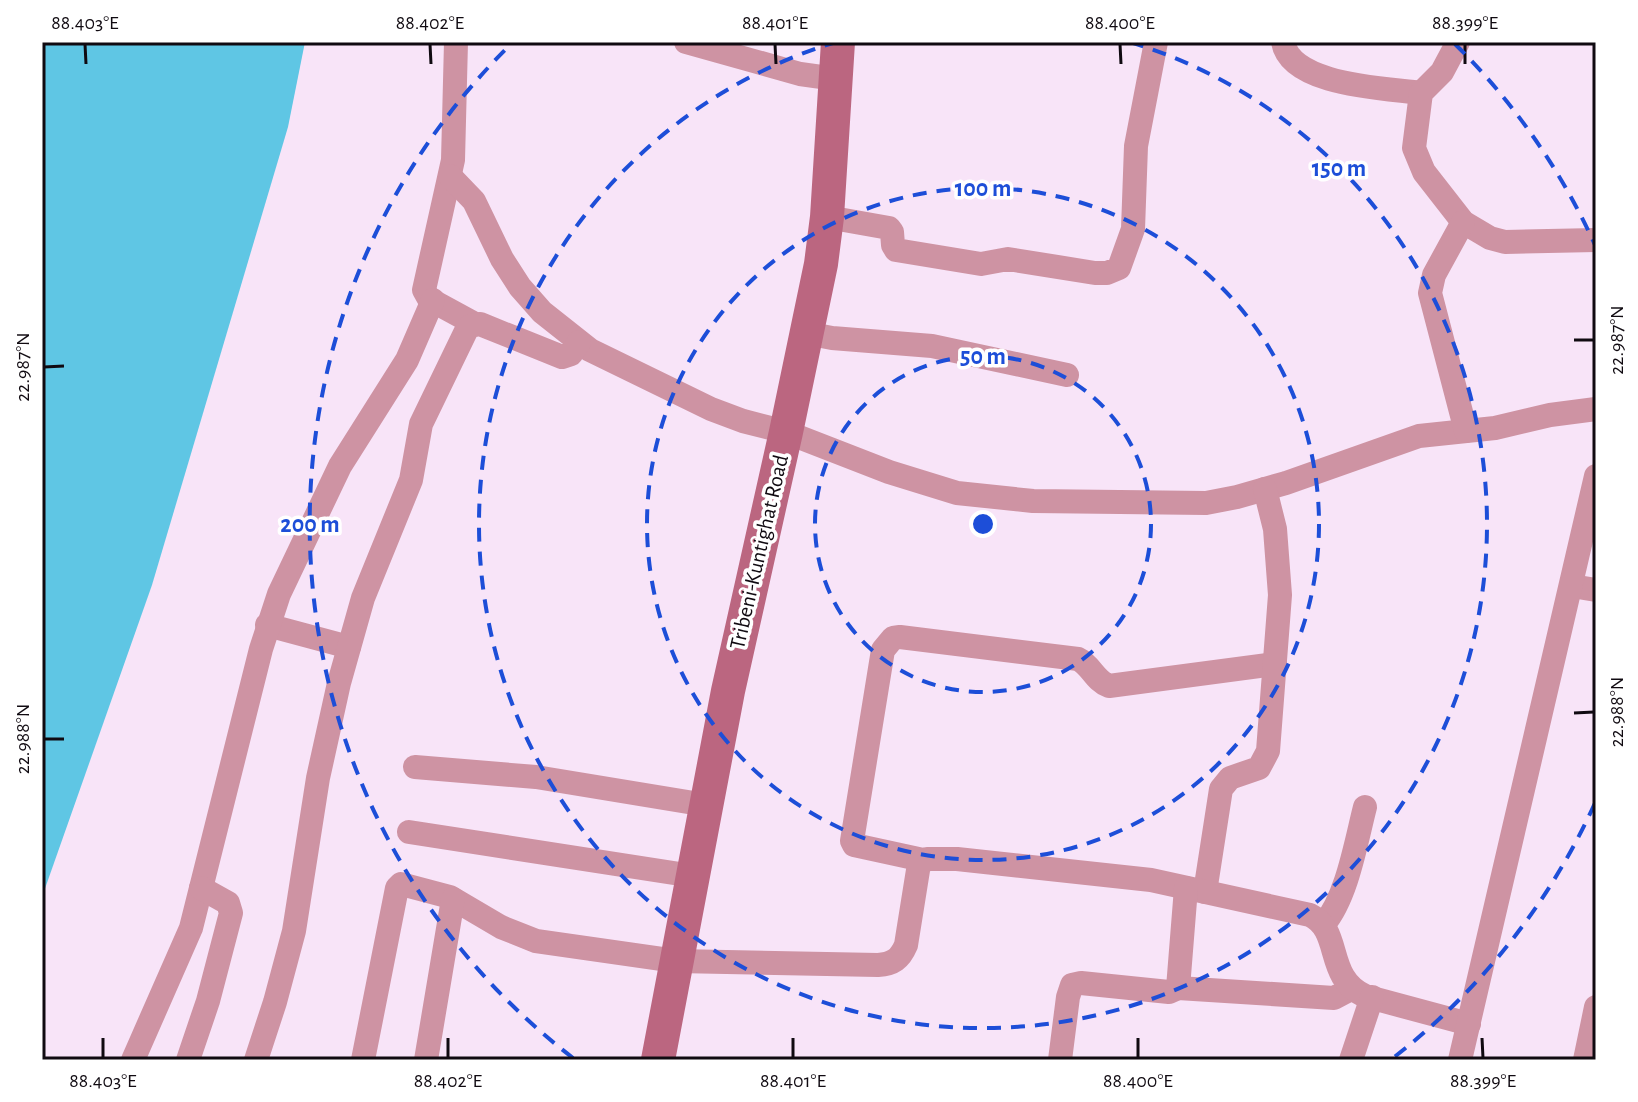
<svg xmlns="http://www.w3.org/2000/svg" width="1638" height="1102" font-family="'Alegreya Sans',sans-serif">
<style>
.water{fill:#5fc6e4}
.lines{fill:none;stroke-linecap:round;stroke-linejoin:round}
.street{stroke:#ce93a3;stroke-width:24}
.secondary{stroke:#bb6680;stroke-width:34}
.ticks{fill:none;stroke:#100a11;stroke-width:3}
.ring{fill:none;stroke:#1d4ed8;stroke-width:4;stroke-dasharray:14 10}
.labels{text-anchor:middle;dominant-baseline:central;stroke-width:7;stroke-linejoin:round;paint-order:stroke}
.street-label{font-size:22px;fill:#100a11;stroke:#fff}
.centre{fill:#1d4ed8;stroke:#fff;stroke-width:4}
.ring-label{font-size:24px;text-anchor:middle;font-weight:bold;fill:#1d4ed8;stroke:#fff;stroke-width:7;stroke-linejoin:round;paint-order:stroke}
.neatline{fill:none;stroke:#100a11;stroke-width:3}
.ticks-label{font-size:20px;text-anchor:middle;fill:#100a11}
</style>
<rect width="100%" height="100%" fill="#f8e4f8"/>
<path class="water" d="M 42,42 L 305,42 L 288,127 L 152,585 L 42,897 Z"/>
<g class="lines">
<g class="street">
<path d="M 456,42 L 453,160 L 424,290 L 429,299 L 475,324"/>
<path d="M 686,42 L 800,74 L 836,79"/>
<path d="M 1283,42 C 1291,86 1386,88 1421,93"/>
<path d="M 1458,42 L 1442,72 L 1421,93 L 1414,148 L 1424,172 L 1463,222 L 1490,238 L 1505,242 L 1596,240"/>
<path d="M 450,176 L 474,201 L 502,259 L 520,287 L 542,312 L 590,350 L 711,409 L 743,421 L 786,432 L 889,472 L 957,493 L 1033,501 L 1206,503 L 1237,497 L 1286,483 L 1419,436 L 1495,428 L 1550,415 L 1596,409"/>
<path d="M 827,217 L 889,228 L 892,232 L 893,245 L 896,250 L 981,264 L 1008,259 L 1095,273 L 1107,273 L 1119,268 L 1133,229 L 1136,146 L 1156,42"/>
<path d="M 1463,222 L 1434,275 L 1430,293 L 1466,431"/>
<path d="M 806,333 L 832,338 L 932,346 L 1067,375"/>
<path d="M 1572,586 L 1596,590"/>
<path d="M 267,625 L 349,647"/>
<path d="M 415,767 L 536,777 L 706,805"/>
<path d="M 409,832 L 693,876"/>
<path d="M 923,860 L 854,845 L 852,841 L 883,650 L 893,638 L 900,637 L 1078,659 C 1091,665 1095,681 1109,686 L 1275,664"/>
<path d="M 1205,892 L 1221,789 L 1230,778 L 1259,768 L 1268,751 L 1280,595 L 1275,529 L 1265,489"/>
<path d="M 1324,924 C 1347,897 1356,842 1365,807"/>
<path d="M 1178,988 L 1334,998 L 1351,989"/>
<path d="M 133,1060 L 191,928 L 261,649 L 279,594 L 340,466 L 407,360 L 433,300"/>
<path d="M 188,1060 L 208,1001 L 231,913 L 228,903 L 201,888"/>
<path d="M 256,1060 L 275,1002 L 294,931 L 318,778 L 339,683 L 363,598 L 411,480 L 421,424 L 466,331 L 470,326 L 480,324 L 562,357 L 571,354 L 579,342"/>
<path d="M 363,1060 L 397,888 L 401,884 L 450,897 L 501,927 L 536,941 L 676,961 L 878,965 C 893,964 900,959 906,945 L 919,864 L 927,859 L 957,859 L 1151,880 L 1310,915 C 1343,931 1324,977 1365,996 L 1469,1024"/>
<path d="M 426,1060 L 453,899"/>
<path d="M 1060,1060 L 1068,997 L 1072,985 L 1081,983 L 1169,992 L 1178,988 L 1186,888"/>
<path d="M 1351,1060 L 1372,997"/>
<path d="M 1460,1060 L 1596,476"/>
<path d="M 1585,1060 L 1596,1007"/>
</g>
<path class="secondary" d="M 658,1060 L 728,691 L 786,432 L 821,264 L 827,217 L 838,42"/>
</g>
<path class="ticks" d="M 85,44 L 86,64M 430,44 L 431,64M 775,44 L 776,64M 1120,44 L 1121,64M 1465,44 L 1465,64M 1574,340 L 1594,340M 44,367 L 64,366M 1574,713 L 1594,712M 44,739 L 64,739M 103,1038 L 103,1058M 448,1038 L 448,1058M 793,1038 L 793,1058M 1138,1038 L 1138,1058M 1482,1038 L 1483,1058"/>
<g class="ring">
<circle cx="983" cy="524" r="168"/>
<circle cx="983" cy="524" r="336"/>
<path d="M1130 42A504 504 0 1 1 836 42"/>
<path d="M1595 803A673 673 0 0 1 1393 1058M573 1058A673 673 0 0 1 511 44M1455 44A673 673 0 0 1 1595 245"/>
</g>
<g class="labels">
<g class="street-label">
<text transform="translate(759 552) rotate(-77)">Tribeni-Kuntighat Road</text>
</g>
</g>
<circle cx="983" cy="524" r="12" class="centre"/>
<g class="ring-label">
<text x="1339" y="176">150 m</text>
<text x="983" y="196">100 m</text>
<text x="983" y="364">50 m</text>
<text x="310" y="532">200 m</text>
</g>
<rect width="1638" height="1102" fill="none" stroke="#ffffff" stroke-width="88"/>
<rect x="44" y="44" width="1550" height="1014" class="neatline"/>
<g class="ticks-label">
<text x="85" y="29">88.403°E</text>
<text x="430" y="29">88.402°E</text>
<text x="775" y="29">88.401°E</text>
<text x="1120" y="29">88.400°E</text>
<text x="1465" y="29">88.399°E</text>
<text transform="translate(1616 340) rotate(-90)" y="7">22.987°N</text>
<text transform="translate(22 367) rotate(-90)" y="7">22.987°N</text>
<text transform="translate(1616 712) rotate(-90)" y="7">22.988°N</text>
<text transform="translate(22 739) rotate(-90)" y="7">22.988°N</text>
<text x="103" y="1087">88.403°E</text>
<text x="448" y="1087">88.402°E</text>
<text x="793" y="1087">88.401°E</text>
<text x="1138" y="1087">88.400°E</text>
<text x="1483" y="1087">88.399°E</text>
</g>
</svg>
